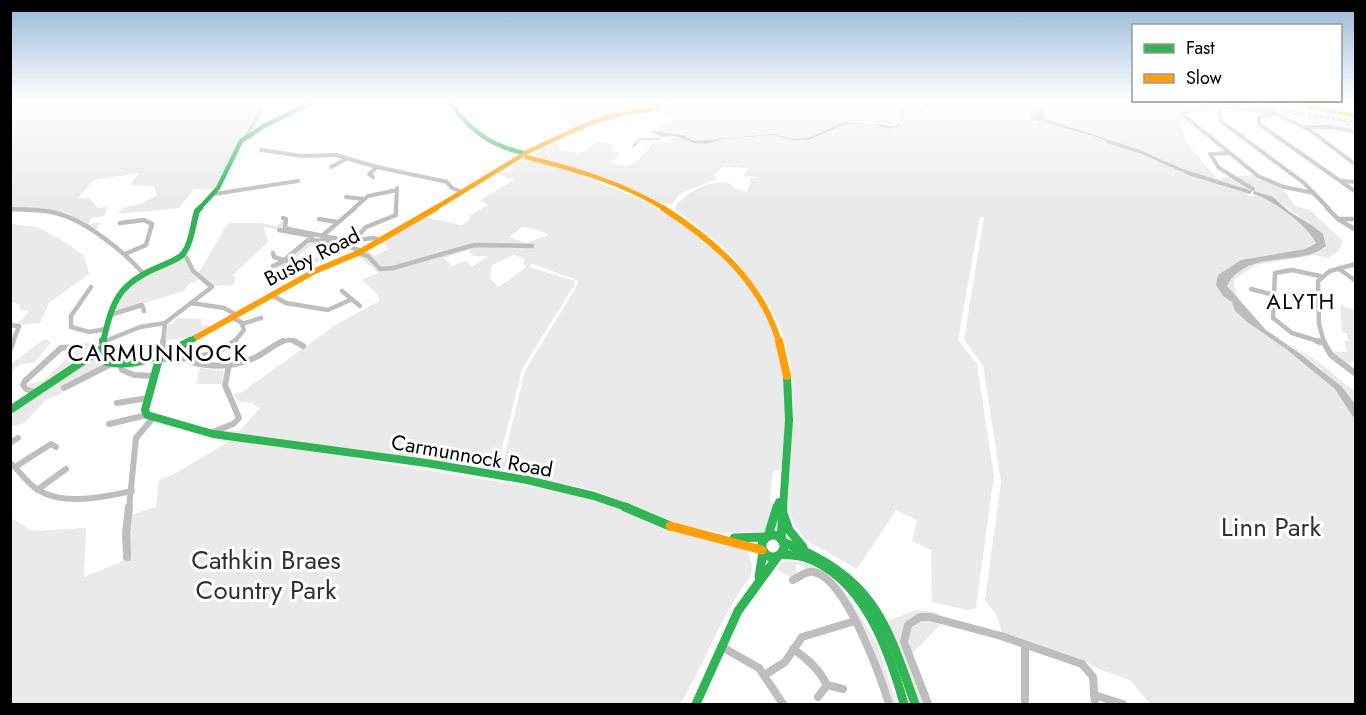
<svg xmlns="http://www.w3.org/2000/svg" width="1366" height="715" font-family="Jost,sans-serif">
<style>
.green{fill:#eaeaea;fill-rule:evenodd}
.water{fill:#bcbcbc}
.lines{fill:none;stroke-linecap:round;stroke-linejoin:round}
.stream{stroke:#bcbcbc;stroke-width:1.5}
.street-far3{stroke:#bebebe;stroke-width:4}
.street-far2{stroke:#bebebe;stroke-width:4.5}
.street-far1{stroke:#bebebe;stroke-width:6}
.street{stroke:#bebebe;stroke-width:8}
.fast-far3{stroke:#30b455;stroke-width:4.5}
.fast-far2{stroke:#30b455;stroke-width:6}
.fast-far1{stroke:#30b455;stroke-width:8}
.fast{stroke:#30b455;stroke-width:9}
.slow-far3{stroke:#ff9f0a;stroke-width:4.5}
.slow-far2{stroke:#ff9f0a;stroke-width:6}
.slow-far1{stroke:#ff9f0a;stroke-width:8}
.slow{stroke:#ff9f0a;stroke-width:9}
.rail-casing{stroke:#bdbdbd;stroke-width:3}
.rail{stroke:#fff;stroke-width:1.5;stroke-dasharray:3;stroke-linecap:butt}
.street-bridge{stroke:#bebebe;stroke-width:4}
.labels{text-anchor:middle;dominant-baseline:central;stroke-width:6;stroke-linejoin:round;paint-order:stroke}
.street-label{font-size:21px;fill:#000;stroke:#fff}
.neighbourhood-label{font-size:22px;letter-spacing:1.5px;fill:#000;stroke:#fff}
.quarter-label{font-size:24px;letter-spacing:1.5px;fill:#000;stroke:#fff}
.near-park-label{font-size:26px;fill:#303030;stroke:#fff}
</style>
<rect width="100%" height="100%" fill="#fff"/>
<g class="green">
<path d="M 10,102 L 257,102 L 258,111 L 235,147 L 215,189 L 194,189 L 179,208 L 118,214 L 122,208 L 141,204 L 157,195 L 154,186 L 130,185 L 139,173 L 94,180 L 78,198 L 89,198 L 98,208 L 108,207 L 104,216 L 91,218 L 89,224 L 101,222 L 95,231 L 70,214 L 62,212 L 11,208 Z"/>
<path d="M 559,102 L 650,102 L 655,107 L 571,131 Z"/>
<path d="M 654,102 L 715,104 L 720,102 L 920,102 L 926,109 L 927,104 L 924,102 L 1005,102 L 1029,107 L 1032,118 L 1102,139 L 1041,118 L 1042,102 L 1196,102 L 1274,110 L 1275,112 L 1196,107 L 1180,111 L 1181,117 L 1189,123 L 1182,125 L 1184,139 L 1216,178 L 1253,175 L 1282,188 L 1295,206 L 1310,210 L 1343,241 L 1339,251 L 1327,258 L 1315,255 L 1255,265 L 1234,280 C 1233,316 1296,346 1322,365 C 1334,373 1343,384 1355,391 L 1355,410 C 1344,397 1333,380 1320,368 C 1286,338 1254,328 1227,285 C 1246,251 1295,263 1325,248 L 1323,234 L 1274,198 L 1229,186 L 1186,172 L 1105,140 L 1110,144 L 1139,153 L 1191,176 L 1249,194 L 1247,196 C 1255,195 1263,195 1270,200 C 1281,206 1311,232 1316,242 L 1305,249 L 1241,260 L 1218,275 L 1218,288 L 1232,302 L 1235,311 L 1247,322 L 1286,349 L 1335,389 L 1355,420 L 1355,704 L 1150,704 L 1130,680 L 1101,670 L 1078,658 L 1002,634 L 997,616 L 985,600 L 1001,482 L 983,365 L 964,340 L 984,217 L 980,217 L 958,340 L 977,364 L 994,476 L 976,608 L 967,610 L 932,602 L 931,550 L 912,541 L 917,520 L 896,510 L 857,569 L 807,541 L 795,526 L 788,508 L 794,399 L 790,361 L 781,330 L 764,296 L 725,248 L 675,209 L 676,205 C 690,191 708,180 729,183 L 736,189 L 747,192 L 751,181 L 748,179 L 756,177 L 743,176 L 748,168 L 723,167 L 715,174 L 717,179 L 681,193 L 672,204 L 660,203 L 622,186 L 534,155 L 553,143 L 559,145 L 560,150 C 577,152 584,157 595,142 L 614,144 L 611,151 L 621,153 L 610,164 L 628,166 L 637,161 L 654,142 L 673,143 L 671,138 L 673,137 L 706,144 L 724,139 L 772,135 L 803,141 L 812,139 L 847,124 L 867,124 L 891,129 L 899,126 L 906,108 L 917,106 L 913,104 L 904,106 L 901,109 L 904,112 L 899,124 L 886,127 L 866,122 L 844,122 L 808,138 L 793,139 L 772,134 L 695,141 L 682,135 L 654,132 L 652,130 L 674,120 L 656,111 L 662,105 Z"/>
<path d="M 1279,110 L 1355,123 L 1355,131 L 1320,125 L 1302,117 L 1285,116 Z"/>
<path d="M 525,160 C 552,160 582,177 607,186 C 686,214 766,273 782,361 C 788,395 785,430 782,465 L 780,470 L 773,471 L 770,501 L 775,504 L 764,532 L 722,533 L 683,526 L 594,490 L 504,473 L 512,460 L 508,461 L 506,467 L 501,470 L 525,371 L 578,284 L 577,280 L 532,264 L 529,267 L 575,281 L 575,284 L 522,369 L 500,457 L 493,471 L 217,432 L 219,429 L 239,431 L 260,408 L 252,403 L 238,401 L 234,394 L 242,392 L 337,324 L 379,301 L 378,295 L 362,280 L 378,273 L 357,255 L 367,258 L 377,269 L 386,267 L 378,266 L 361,253 L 366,250 L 375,256 L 388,249 L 384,241 L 424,217 L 462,225 L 470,219 L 469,216 L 488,205 L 480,200 L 514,180 L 496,173 L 501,171 L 510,173 L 513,169 L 510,166 ZM 522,227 L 539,230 L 549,235 L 526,243 L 510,237 ZM 468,250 L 473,256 L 488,256 L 472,267 L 466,261 L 452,266 L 444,258 ZM 514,255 L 525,259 L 523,263 L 526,267 L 499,287 L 490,278 L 492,265 Z"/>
<path d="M 284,221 L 283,228 L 298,234 L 264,227 L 268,242 L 233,275 L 236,278 L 233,285 L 213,286 L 198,274 L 228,223 L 261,223 L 276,226 Z"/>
<path d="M 11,224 L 38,227 L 68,244 L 84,256 L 89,274 L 49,303 L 40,323 L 23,325 L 18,323 L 29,311 L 20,310 L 19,304 L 11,302 Z"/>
<path d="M 307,241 L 326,241 L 349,247 L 287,277 L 274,267 L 288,261 L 306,263 L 321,253 L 320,248 L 309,247 L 297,257 L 291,259 Z"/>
<path d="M 183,257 L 191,273 L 199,280 L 189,284 L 184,291 L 115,312 C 120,279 157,269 183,257 Z"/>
<path d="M 1340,305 L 1355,310 L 1355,361 L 1345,365 L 1330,351 L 1347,352 L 1344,340 L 1348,341 L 1347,334 L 1342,332 Z"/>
<path d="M 177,318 L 203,319 L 201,325 L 211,326 L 194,337 L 167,340 L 165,337 L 168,324 L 173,324 Z"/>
<path d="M 44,339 L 51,342 L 35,362 L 19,365 L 11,372 L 11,364 Z"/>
<path d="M 82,343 L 98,343 L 97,348 L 37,390 L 27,385 L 28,383 L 43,381 Z"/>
<path d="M 97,354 L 106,366 L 63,388 L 62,394 L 47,399 L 24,423 L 11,427 L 11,412 Z"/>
<path d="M 200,368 L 224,371 L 221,384 L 196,384 Z"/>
<path d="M 233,439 L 569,493 L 593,498 L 669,529 L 741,546 C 752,555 753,562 751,576 C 720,615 706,663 680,704 L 11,704 L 10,517 L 32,531 L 86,528 L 84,577 L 131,558 L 128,537 L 131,515 L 156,507 L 159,480 L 174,474 Z"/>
<path d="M 784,561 C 811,560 834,576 850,598 L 848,605 L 824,575 L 805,569 L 801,564 L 795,565 L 797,573 L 791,577 L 776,570 Z"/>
<path d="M 851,600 L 877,644 L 897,704 L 893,704 L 870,640 L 849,606 Z"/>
<path d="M 916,610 L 935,612 L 945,619 L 928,615 L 905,625 C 896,644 917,684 925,704 L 919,704 L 903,655 L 887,621 Z"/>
<path d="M 924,619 L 943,622 L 912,654 L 909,645 L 908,629 Z"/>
</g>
<g class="water">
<path d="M 920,102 L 927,104 L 929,108 L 922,108 L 914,105 L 906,108 L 899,126 L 891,129 L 867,124 L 847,124 L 808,140 L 794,140 L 772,135 L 724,139 L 706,144 L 694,143 L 675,136 L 661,137 L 648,130 L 639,129 L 682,135 L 695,141 L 772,134 L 793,139 L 808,138 L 844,122 L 893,126 L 899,124 L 904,112 L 900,109 C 908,100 916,107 926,107 Z"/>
<path d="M 1005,102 L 1036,108 L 1039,102 L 1045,102 L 1043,115 L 1046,119 L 1140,150 L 1180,168 L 1252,191 L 1250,194 L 1191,176 L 1139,153 L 1109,144 L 1103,139 L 1036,120 L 1032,119 L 1029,107 Z"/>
<path d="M 1254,191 L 1273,197 L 1290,212 L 1313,226 L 1323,234 L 1326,246 C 1301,268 1246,248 1227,286 L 1266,330 L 1301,354 L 1342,387 L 1355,404 L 1355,420 L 1335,389 L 1286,349 L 1247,322 L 1235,311 L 1232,302 L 1223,296 L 1216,285 L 1218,275 L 1241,260 L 1305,249 L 1316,243 C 1307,225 1272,199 1253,194 Z"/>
</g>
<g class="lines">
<g class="stream">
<path d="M 10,109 L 30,102"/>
<path d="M 633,147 L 640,139 L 660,139"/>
</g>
<g class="street-far3">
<path d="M 1253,104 L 1274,106"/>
<path d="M 1220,109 L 1219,116 L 1222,122 L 1304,183 L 1329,209"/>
<path d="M 1274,114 C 1250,109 1203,101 1182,114 L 1258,176 L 1284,187 L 1314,193"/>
<path d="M 1276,114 L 1310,130 L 1356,165"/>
<path d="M 1271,115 L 1259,117 L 1259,124 L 1356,192"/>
<path d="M 1307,127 L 1331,127 L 1356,132"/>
<path d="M 245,138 L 260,113 L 258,102"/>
<path d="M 261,150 L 302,156 L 336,155 L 377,167 L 447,182 L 452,188 L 460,191"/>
<path d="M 1228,153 L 1210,154 L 1219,168 L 1253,189"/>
<path d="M 331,167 L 346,159"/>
<path d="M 373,177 L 369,174 L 377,167"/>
<path d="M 1342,181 L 1356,182"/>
<path d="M 214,194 L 298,181"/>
<path d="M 346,197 L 364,199"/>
<path d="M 353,209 L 368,196 L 397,190"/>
<path d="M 396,209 L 397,188"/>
</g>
<g class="street-far2">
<path d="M 1327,208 L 1338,219 L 1356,230"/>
<path d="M 10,209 C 25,210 42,209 56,213 C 85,220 123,251 143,273"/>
<path d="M 283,218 L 286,219 L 285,228 L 293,230 L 348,241 L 374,238 L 381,241"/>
<path d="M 319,219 L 337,222"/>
<path d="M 1339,219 L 1355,219"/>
<path d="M 120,223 L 144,220 L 152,224 L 146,245 L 125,254"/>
<path d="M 279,230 L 312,236"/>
<path d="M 322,236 L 355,208"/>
<path d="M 353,241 L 366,227 L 396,215 L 396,208"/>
<path d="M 273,253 L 274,257 L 286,261"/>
<path d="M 358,253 L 368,256 L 380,269 L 393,268 L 474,245 L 532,246"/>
<path d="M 182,255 L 186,257 L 193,271 L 212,287 L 191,303"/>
<path d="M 273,266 L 282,262 L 308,240 L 332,241 L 362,251"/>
<path d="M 1339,269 L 1356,281"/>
<path d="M 1320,276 L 1292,270 L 1275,273 L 1273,318 L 1292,333 L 1321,342"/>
<path d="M 91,287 L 71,316 L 71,327 L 89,332 L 106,329"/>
<path d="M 1251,289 L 1274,295"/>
<path d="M 342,291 L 360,306"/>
<path d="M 273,296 L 286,303 L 328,310 L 350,300"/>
<path d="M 110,315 L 142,305 L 144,311"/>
<path d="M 230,317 L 241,322 L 244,330 L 234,342"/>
<path d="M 242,324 L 261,318"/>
<path d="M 10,325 L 19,326 L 13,342"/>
<path d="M 103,342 L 140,327 L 165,323"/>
<path d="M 163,342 L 165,323 L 191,303 L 224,308 L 235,314"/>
<path d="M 280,342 L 290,340 L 297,342"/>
<path d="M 1324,342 L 1319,324 L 1318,281 L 1330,271 L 1356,264"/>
</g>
<g class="street-far1">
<path d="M 294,341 L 303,346"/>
<path d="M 1317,341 L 1321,342"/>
<path d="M 1323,341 L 1331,355 L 1356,374"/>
<path d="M 103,342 L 106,341"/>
<path d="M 10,349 L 13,341"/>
<path d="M 162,353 L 163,341"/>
<path d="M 159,359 C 186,360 214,358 235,341"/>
<path d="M 191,362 C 214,368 237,367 258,356 C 267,351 274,345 283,341"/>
<path d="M 120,365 L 122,370 L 134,375 L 154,376"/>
<path d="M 64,388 L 111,364"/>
<path d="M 37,393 L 26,389 L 23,385 L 25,381 L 61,348 L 77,347"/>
<path d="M 117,403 L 148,398"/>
<path d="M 109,424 L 147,415"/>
<path d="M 210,433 L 233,424 L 239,418 L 225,385 L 229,365"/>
<path d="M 10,443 L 18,438"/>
<path d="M 10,463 C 20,471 27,483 38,490 C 64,506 104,497 132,491"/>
<path d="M 15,467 L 51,444 L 56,447"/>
<path d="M 37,490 L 66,469"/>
<path d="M 129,508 L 136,438 L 153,418"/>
</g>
<g class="street">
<path d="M 127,557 L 126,533 L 129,507"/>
<path d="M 793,580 C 799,577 807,570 814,572 C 846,579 880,675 889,704"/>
<path d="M 1025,645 L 1025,704"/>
<path d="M 722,647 L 759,668 L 783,704"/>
<path d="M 793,649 C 808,659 819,669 827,685 L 818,697"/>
<path d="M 766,674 L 785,662 L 802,637 L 855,621"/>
<path d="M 827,685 L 843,689"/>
<path d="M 1094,695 L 1123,704"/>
<path d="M 928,704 L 904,642 L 908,625 L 920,617 L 930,617 L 1001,636 L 1082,664 L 1093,677 L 1095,704"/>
</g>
<g class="fast-far3">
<path d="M 450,102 C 469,130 491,146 524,153"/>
<path d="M 199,209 L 218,188 L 241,141 L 264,126 L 313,102"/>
</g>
<g class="fast-far2">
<path d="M 103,342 C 113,299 119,283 161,266 C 169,262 181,259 185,251 C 192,241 193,223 197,211 L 200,208"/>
<path d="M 188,342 L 197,337"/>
</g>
<g class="fast-far1">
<path d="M 103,341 L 107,362 C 135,368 166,354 190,341"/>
<path d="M 158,355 L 159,359 L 145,410 L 147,415 L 213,434 L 426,463 L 527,480 L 594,496 L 629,508"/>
<path d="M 10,410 L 103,348"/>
<path d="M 777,508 L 779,502"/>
<path d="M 783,508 L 789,420 L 787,376"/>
</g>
<g class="fast">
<path d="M 625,507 L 670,526"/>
<path d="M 783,513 L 789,530 L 803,547"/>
<circle cx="773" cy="546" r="11"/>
<path d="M 768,536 L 777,507"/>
<path d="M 734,538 L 765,537"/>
<path d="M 781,539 L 783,507"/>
<path d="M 783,542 C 873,578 885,618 915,704"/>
<path d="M 781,554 C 788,555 797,555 804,557 C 863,576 889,650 904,704"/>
<path d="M 759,577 L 763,552"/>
<path d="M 696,704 L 738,611 L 778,556"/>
</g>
<g class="slow-far3">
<path d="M 1287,102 L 1356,116"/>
<path d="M 525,153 C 558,138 592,119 629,112 C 643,110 657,112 668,102"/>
<path d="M 526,157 C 574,169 623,183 665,209"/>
<path d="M 434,209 L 521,156"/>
</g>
<g class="slow-far2">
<path d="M 663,208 C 714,241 761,281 779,342"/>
<path d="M 197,337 L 315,271 L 358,253 L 436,208"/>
</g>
<path class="slow-far1" d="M 779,341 L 787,376"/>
<path class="slow" d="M 670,526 L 762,550"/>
<defs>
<path id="rail" d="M 1198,102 L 1287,111 L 1356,122"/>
</defs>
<use href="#rail" class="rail-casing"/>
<use href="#rail" class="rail"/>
<path class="street-bridge" d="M 1274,107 L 1276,111"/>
</g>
<linearGradient id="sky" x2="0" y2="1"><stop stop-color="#96b7d6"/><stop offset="0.5" stop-color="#fff"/><stop offset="1" stop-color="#fff" stop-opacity="0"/></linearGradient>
<rect width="1366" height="202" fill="url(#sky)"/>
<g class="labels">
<g class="street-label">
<text transform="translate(312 257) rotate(-27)">Busby Road</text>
<text transform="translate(472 456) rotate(10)">Carmunnock Road</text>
</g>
<g class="neighbourhood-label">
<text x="1301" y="301">ALYTH</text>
</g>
<g class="quarter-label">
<text x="158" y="352">CARMUNNOCK</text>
</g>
<g class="near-park-label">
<text x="1271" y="527">Linn Park</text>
<text x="266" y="560">Cathkin Braes<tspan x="266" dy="30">Country Park</tspan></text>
</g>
</g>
<rect width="1366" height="715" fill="none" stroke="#000000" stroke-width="24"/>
<rect x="1132" y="24" width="210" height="78" fill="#ffffff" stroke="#999999" stroke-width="1.5"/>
<rect x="1144" y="44" width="30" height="9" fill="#30b455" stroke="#999999" stroke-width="1.5"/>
<text x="1186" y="54" font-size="18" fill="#000000">Fast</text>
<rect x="1144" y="74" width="30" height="9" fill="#ff9f0a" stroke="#999999" stroke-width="1.5"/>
<text x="1186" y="84" font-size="18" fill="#000000">Slow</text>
</svg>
